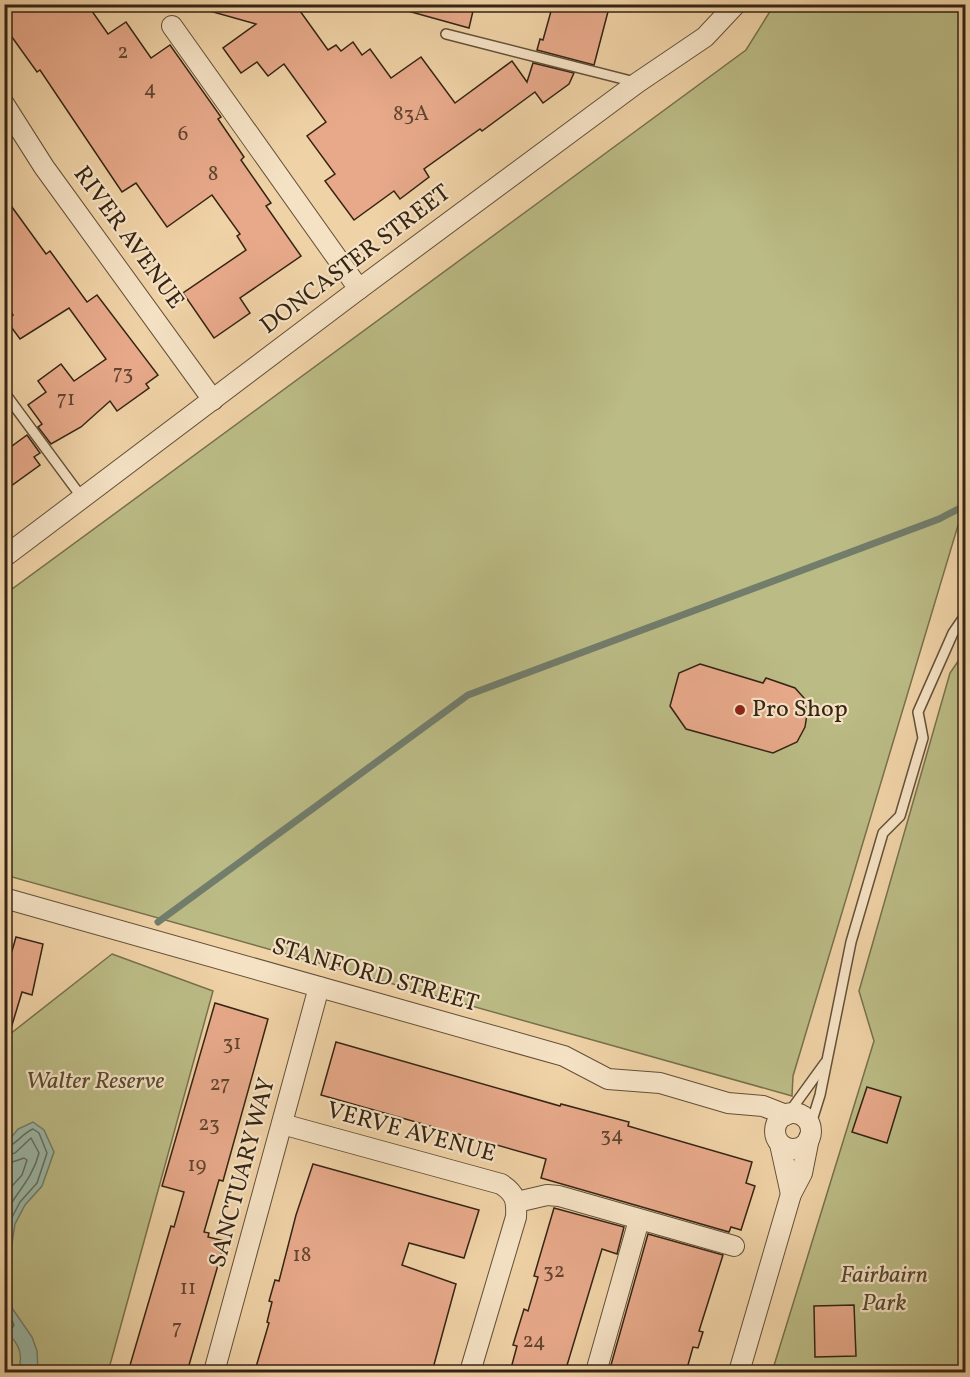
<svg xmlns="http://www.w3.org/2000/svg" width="970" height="1377" font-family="Vollkorn,serif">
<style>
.green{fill:#bbbb85;stroke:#78704c;stroke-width:1.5}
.water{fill:#9ab8a7;stroke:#727d6c;stroke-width:1.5}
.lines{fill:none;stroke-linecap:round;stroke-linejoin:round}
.shore{stroke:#686e5d;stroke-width:1.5}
.stream{stroke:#727d6c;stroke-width:7}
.building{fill:#e7a98a;stroke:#352413;stroke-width:1.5}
.lane-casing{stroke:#645038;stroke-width:12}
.street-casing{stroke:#645038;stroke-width:22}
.lane{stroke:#f5e2c5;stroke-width:9}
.street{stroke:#f5e2c5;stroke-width:20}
.poi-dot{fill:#8f2418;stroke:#f5e2c5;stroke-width:2}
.labels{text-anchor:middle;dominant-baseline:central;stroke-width:4.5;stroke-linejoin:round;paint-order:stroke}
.number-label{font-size:21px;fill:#624531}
.street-label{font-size:24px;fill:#352413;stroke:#f5e2c5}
.poi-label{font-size:24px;fill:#352413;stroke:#f5e2c5;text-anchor:start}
.park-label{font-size:24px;font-style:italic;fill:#564a30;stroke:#f5e2c5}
</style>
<rect width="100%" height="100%" fill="#efd2a6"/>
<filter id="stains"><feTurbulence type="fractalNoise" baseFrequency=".00333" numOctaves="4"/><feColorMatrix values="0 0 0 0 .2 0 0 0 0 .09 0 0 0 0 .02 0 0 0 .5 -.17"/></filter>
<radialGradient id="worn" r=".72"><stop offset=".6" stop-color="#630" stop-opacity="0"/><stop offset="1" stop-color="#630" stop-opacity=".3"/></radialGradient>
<g class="green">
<path d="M 774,5 L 965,5 L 965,502 L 793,1076 L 792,1096 L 5,875 L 4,595 L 746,50 Z"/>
<path d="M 965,651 L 965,1372 L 772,1372 L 874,1041 L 859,991 L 950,673 Z"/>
<path d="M 112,954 L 213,991 L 108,1372 L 5,1372 L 5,1038 Z"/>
</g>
<path class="water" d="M 33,1122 L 44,1130 L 54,1152 L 42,1186 L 25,1205 L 15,1224 L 11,1250 L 12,1308 L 32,1337 L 37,1351 L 38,1372 L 18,1372 C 24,1354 19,1343 5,1331 L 5,1145 L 18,1129 Z"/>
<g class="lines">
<g class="shore">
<path d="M 4,1148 C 15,1147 22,1133 33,1129 L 39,1133 L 47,1153 L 37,1183 L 20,1202 L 9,1223 L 5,1250 L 6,1308 L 14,1325 L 12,1328 L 4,1327"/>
<path d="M 4,1156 L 15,1153 L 31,1138 L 39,1153 C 33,1178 16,1193 4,1215"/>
<path d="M 4,1165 L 24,1158 L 27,1160 L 22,1175 L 4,1195"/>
</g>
<path class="stream" d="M 158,922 L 468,695 L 939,519 L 966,505"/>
</g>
<g class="building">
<path d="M 4,4 L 87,4 L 108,34 L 126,22 L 151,58 L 170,45 L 221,117 L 218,119 L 244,157 L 241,160 L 271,203 L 266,206 L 301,256 L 240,298 L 250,313 L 214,338 L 183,293 L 246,250 L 237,236 L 240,234 L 212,195 L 167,227 L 136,183 L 122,192 L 40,70 L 37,72 L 4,26 Z"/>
<path d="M 207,4 L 295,4 L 328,50 L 336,45 L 341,51 L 353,42 L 362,55 L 370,49 L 391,78 L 421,57 L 455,103 L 512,61 L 527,82 L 533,63 L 574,73 L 569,84 L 543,103 L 535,92 L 482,131 L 480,129 L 424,169 L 429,177 L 400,199 L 394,191 L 354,220 L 325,181 L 335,174 L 307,136 L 326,122 L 284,64 L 268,76 L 257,62 L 241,73 L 223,48 L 256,24 L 206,10 Z"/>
<path d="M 405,4 L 448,4 L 473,11 L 469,28 L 404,10 Z"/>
<path d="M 553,4 L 610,4 L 594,65 L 537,50 L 540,39 L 543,40 Z"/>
<path d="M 4,196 L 46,254 L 50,251 L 87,302 L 97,295 L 158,375 L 146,384 L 149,388 L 117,411 L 110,401 L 81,427 L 51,444 L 38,427 L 42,424 L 28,405 L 46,392 L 38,381 L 61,364 L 74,381 L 106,359 L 69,308 L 20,339 L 6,320 L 13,315 L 4,302 Z"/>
<path d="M 27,435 L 40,453 L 34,457 L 40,465 L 4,491 L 4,452 Z"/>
<path d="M 700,664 L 763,683 L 766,678 L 795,688 L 804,698 L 807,714 L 805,727 L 797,742 L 773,753 L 686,729 L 670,706 L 679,673 Z"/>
<path d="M 16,937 L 43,944 L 32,995 L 22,992 L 9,1035 L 4,1035 L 4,949 L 12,951 Z"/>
<path d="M 215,1003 L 268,1019 L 223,1181 L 219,1180 L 204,1232 L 209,1233 L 208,1237 L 225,1241 L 187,1372 L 128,1372 L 171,1226 L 174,1227 L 184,1192 L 162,1186 Z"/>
<path d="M 336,1042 L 560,1106 L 561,1104 L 629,1122 L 628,1126 L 752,1162 L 746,1183 L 755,1186 L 741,1230 L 731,1227 L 729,1232 L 541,1178 L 546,1159 L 321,1095 Z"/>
<path d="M 867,1087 L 901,1097 L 887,1143 L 852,1132 Z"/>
<path d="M 313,1164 L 479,1210 L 464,1258 L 409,1243 L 402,1265 L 456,1284 L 432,1372 L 277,1372 L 256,1367 L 269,1323 L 267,1322 L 272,1302 L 269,1301 L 275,1280 L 279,1281 L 296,1215 Z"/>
<path d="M 554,1208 L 624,1227 L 617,1254 L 602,1249 L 565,1372 L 510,1372 L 517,1346 L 513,1345 L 524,1309 L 528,1311 L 538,1277 L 534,1276 Z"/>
<path d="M 648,1234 L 723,1255 L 699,1331 L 703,1332 L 698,1348 L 693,1347 L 686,1372 L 609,1372 Z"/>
<path d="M 854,1305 L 856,1356 L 815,1357 L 814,1306 Z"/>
</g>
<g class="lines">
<defs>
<g id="lane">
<path d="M 446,34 L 635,82"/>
<path d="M 4,392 L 83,499"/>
<path d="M 788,1114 L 825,1063"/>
<path d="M 810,1127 L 820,1095 L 851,942 L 883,833 L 900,816 L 923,738 L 918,712 L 953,633 L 966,614"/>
</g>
<g id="street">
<path d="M 172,26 L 359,289"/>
<path d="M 4,104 L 44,167 L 213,400"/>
<path d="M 4,557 L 359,289 L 637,83 L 705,37 L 736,4"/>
<path d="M 4,898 L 564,1056 L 608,1079 L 660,1083 L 728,1103 L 763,1106 L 786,1115"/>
<circle cx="793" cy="1131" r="18"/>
<path d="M 282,1124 L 501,1184 C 515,1193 517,1200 516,1217 L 470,1372"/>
<path d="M 780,1144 L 791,1194"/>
<path d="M 517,1202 L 547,1195 L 559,1196 L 734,1246"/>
<path d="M 214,1372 L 319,987"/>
<path d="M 596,1372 L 639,1220"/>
<path d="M 739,1372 L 791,1194 L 802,1173 L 809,1138"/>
</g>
</defs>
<use href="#lane" class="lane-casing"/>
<use href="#street" class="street-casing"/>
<use href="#lane" class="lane"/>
<use href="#street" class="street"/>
</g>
<circle class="poi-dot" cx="740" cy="710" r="6"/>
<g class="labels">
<g class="number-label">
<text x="123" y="52">2</text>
<text x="150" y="89">4</text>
<text x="411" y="114">83A</text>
<text x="183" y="134">6</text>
<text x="213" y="174">8</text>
<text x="123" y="373">73</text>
<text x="66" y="399">71</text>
<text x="232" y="1043">31</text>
<text x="220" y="1084">27</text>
<text x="209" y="1124">23</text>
<text x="612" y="1135">34</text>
<text x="197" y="1165">19</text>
<text x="302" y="1255">18</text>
<text x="554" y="1271">32</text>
<text x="188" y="1288">11</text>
<text x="177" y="1328">7</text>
<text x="534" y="1341">24</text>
</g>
<g class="street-label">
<text transform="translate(128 238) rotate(54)">RIVER AVENUE</text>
<text transform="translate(356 260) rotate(-37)">DONCASTER STREET</text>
<text transform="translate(375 976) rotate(16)">STANFORD STREET</text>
<text transform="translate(411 1133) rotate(15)">VERVE AVENUE</text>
<text transform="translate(243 1173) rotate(-75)">SANCTUARY WAY</text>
</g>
<g class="poi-label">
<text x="752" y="710">Pro Shop</text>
</g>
<g class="park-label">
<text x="95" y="1082">Walter Reserve</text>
<text x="884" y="1276">Fairbairn<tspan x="884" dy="28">Park</tspan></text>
</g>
</g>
<rect width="970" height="1377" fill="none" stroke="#efd2a6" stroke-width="24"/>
<rect x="6" y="6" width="958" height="1365" fill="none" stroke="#352413" stroke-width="3"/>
<rect x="12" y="12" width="946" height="1353" fill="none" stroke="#352413" stroke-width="1.5"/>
<rect width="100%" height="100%" filter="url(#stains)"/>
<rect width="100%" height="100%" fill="url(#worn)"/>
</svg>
